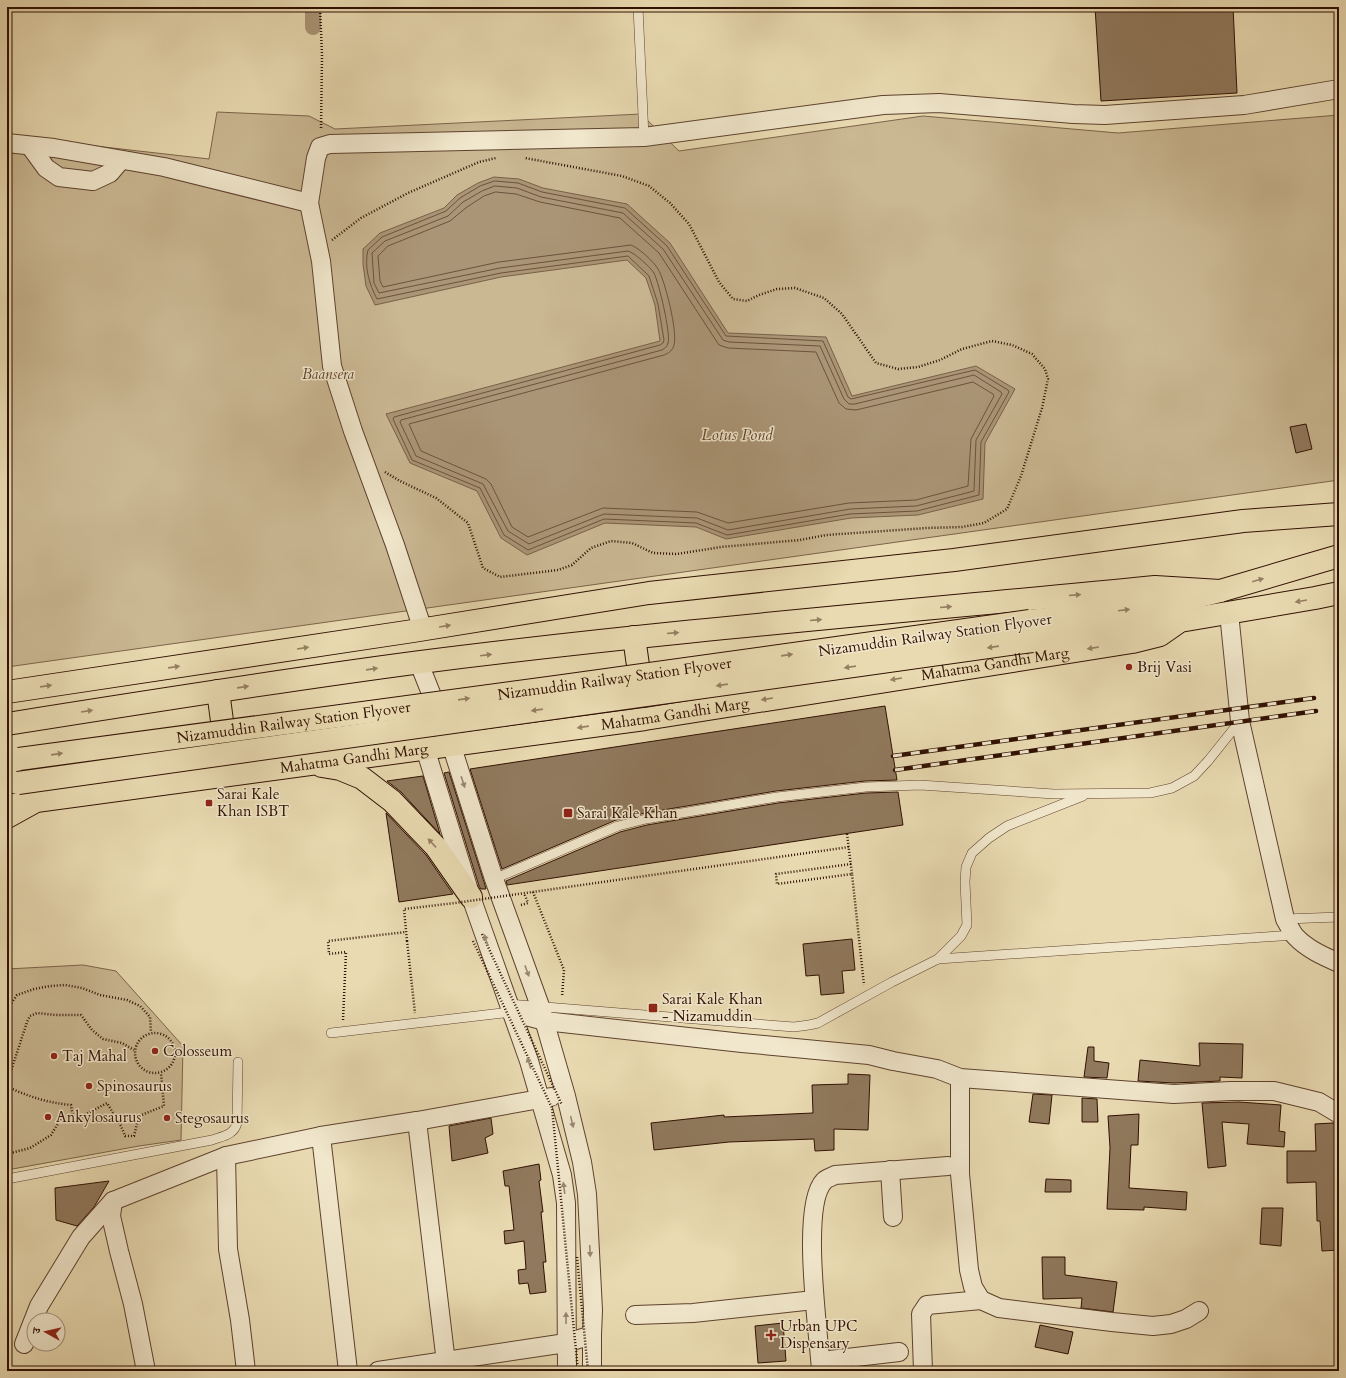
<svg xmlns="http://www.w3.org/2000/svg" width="1346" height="1378" font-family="Cardo,'Noto Serif Devanagari',serif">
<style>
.green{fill:#cab893;stroke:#7d644a}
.water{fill:#aa9576;stroke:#796048}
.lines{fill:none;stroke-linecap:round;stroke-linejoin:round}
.shore{stroke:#6d523c;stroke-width:1}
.canal{stroke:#aa9576;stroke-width:16}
.building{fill:#90795d;stroke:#301002}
.lane-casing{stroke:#5e422e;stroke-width:10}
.street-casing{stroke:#5e422e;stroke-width:20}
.primary-casing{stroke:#301002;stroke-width:24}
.highway-casing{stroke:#301002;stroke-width:24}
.path{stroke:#301002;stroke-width:2.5;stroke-dasharray:1 2;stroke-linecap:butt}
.lane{stroke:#f1e7cc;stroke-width:9}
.street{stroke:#f1e7cc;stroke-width:18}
.primary{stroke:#e9dab1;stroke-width:22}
.highway{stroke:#e9dab1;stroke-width:22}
.rail-casing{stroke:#301002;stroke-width:4.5}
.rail{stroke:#f1e7cc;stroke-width:3;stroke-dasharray:9;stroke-linecap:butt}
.highway-bridge-casing{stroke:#301002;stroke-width:24;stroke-linecap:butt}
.path-bridge{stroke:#301002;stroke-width:2.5;stroke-dasharray:1 2;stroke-linecap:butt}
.highway-bridge{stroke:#e9dab1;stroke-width:22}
.oneway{fill:#967f62}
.oneway2{fill:#9a8671}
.poi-dot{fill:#8f2418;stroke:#f1e7cc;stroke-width:1.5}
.labels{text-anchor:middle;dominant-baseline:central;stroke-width:3;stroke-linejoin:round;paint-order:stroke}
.park-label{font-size:15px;font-style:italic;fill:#5e422e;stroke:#f1e7cc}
.street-label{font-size:15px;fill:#301002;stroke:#f1e7cc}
.poi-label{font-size:15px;fill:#301002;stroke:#f1e7cc;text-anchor:start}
.water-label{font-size:16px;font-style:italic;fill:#614530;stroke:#f1e7cc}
</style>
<rect width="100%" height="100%" fill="#e9dab1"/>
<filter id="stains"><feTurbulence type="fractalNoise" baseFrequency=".005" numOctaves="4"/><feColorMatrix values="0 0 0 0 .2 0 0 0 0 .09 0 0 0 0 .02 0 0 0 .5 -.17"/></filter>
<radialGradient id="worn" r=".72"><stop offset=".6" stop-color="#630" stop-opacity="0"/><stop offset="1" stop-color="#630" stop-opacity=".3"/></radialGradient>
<g class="green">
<path d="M 217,112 L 309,116 L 335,129 L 641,114 L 679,151 L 923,116 L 1118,133 L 1339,115 L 1339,480 L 7,667 L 7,136 L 209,159 Z"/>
<path d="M 83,965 L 116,971 L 183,1046 L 181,1140 L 139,1146 L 7,1170 L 7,969 Z"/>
</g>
<path class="water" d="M 494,177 L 519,179 L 543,188 L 627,204 L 670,243 L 728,333 L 826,337 L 852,396 L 976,366 L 1015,389 L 985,443 L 983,499 L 918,515 L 851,518 L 726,539 L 696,527 L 605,523 L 527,555 L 501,538 L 477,491 L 410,463 L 386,414 L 660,341 L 655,305 L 646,278 L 627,260 L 501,277 L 375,305 L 366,286 L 363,264 L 363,249 L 380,233 L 444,208 L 457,195 L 478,183 Z"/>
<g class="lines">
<g class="shore">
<path d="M 495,181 L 518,183 L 542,192 L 625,208 L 667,246 L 726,336 L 823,341 L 848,397 L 851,399 L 975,370 L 1008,390 L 1009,392 L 981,442 L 979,495 L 917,511 L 850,514 L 727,535 L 696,523 L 604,519 L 528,550 L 504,535 L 480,488 L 412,460 L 393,419 L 394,417 L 660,345 L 663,343 L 664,340 L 658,304 L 649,276 L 628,256 L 501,273 L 377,299 C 369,284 364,266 368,250 L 382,237 L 446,211 L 460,198 L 480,186 Z"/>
<path d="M 495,186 L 517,188 L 541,197 L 623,213 L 663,249 L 723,340 L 729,342 L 820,346 L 844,399 L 849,404 L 855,404 L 974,375 L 1001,392 L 1002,394 L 976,440 L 974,491 L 916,506 L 850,509 L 728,530 L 697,518 L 604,514 L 529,544 L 508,531 L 483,484 L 416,456 L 400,422 L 401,420 L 662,350 C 665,348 667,347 668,343 C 671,334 659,283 654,273 C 650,267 635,253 628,251 L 500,268 L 379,293 L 374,283 L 372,253 L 385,241 L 448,216 L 463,202 L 482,191 Z"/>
<path d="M 496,192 L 516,194 L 540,202 L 620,218 L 659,253 L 719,345 L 728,348 L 816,352 L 839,403 L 846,409 L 856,410 L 973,382 L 993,394 L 994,396 L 971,439 L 968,486 L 916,500 L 849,503 L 728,523 L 697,512 L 603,508 L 528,537 L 512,527 L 491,484 L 486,479 L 421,451 L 409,424 L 664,355 C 669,353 673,350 674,345 C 678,333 665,280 658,269 C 654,262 639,248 631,245 L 499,262 L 383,287 L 380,281 L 378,256 L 388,246 L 450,221 L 467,207 L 484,196 Z"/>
</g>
<path class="canal" d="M 313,27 L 313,7"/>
</g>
<g class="building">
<path d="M 1095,7 L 1233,7 L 1237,93 L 1101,101 Z"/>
<path d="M 1306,424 L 1312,449 L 1296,453 L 1290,427 Z"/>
<path d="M 885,706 L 897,780 L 865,781 L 776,791 L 645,813 L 616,820 L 502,869 L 470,769 Z"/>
<path d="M 449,772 L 484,882 L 486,889 L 481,889 L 479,886 L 444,773 Z"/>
<path d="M 423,776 L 440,834 L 401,792 L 387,781 Z"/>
<path d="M 898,792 L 903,825 L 507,885 L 506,881 L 620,832 L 647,825 L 778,803 L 866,793 Z"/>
<path d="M 386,813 L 426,855 L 453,894 L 399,902 Z"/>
<path d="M 852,939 L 855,970 L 842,971 L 844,993 L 821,995 L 819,975 L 806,976 L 803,944 Z"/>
<path d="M 1199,1043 L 1243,1044 L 1242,1078 L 1220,1077 L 1220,1081 L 1174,1083 L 1138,1081 L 1140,1060 L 1200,1066 Z"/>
<path d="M 1088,1047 L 1094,1047 L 1094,1061 L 1109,1063 L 1107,1078 L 1084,1077 Z"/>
<path d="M 848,1074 L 870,1075 L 868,1130 L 834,1129 L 834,1150 L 815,1151 L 814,1139 L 729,1142 L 654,1150 L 651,1123 L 724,1115 L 724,1117 L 813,1113 L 812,1085 L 848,1084 Z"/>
<path d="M 1033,1094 L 1052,1095 L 1049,1124 L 1029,1122 Z"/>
<path d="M 1082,1098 L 1097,1099 L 1098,1122 L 1082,1122 Z"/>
<path d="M 1239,1102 L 1281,1105 L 1279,1131 L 1285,1132 L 1284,1147 L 1247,1144 L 1249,1124 L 1222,1122 L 1226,1166 L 1208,1168 L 1202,1103 Z"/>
<path d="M 1139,1114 L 1138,1145 L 1131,1145 L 1129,1188 L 1187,1192 L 1186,1210 L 1144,1207 L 1144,1210 L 1107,1209 L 1110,1148 L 1108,1116 Z"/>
<path d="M 491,1118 L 493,1134 L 485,1138 L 488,1153 L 452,1161 L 449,1126 Z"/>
<path d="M 1333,1123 L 1339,1124 L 1339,1250 L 1322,1251 L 1320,1221 L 1317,1221 L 1316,1182 L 1287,1183 L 1287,1151 L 1316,1151 L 1315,1124 Z"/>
<path d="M 539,1164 L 541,1180 L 539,1181 L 543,1212 L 541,1212 L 546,1262 L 543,1262 L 546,1292 L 530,1294 L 528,1283 L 519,1284 L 518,1270 L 526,1269 L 524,1241 L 505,1244 L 504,1231 L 514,1230 L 509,1186 L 505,1186 L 503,1171 Z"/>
<path d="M 1046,1179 L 1071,1180 L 1071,1192 L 1045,1192 Z"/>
<path d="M 109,1181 L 94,1207 L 77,1226 L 56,1220 L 55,1188 Z"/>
<path d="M 1262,1208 L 1283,1208 L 1281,1246 L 1260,1244 Z"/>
<path d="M 1042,1257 L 1065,1257 L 1065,1275 L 1117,1282 L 1113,1312 L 1081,1308 L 1082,1298 L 1043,1299 Z"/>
<path d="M 783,1323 L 786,1361 L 758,1363 L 755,1326 Z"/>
<path d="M 1040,1325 L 1073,1332 L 1068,1354 L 1035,1347 Z"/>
</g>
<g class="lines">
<defs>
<g id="lane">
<path d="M 638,7 L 644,137"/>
<path d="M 494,879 L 618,826 L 646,819 L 777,797 L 866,787 L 920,785 L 1054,794 L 1150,793 L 1172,788 L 1194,776 L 1208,761 L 1240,721"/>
<path d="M 1285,919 L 1339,917"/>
<path d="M 938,959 L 1294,935"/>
<path d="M 508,1004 L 794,1027 L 809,1025 L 818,1023 L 892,982 L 938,959 L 961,936 L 967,925 L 965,882 L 966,867 L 972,853 L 989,838 L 1007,826 L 1083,796"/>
<path d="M 331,1033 L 511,1012"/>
<path d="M 7,1179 L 212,1140 C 223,1136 234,1135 237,1123 L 238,1062"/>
</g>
<g id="street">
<path d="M 7,143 L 54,148 L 164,167 L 309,203 L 321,261 L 332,366 L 353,431 L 395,545 L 423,630"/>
<path d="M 30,146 L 46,168 L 59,177 L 93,181 L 110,173 L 121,160"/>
<path d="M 309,203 L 316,158 L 320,147 L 330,144 L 644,137 L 883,105 L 939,103 L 1073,114 L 1105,115 L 1244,105 L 1339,89"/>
<path d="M 1229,613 L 1240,721 L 1285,919 C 1288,924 1291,931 1295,936 C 1307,949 1323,956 1339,963"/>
<path d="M 419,663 L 451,744 L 494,879 L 540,1006 L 566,1096 L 582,1162 L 587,1194 L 593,1310 L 592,1335 L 592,1371"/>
<path d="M 424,736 L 425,748 L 471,897 L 529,1061 L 562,1175 L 566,1203 L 567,1371"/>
<path d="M 511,1012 L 545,1021 L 742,1043 L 869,1055 L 893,1061 L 937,1069 L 960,1078 L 1174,1094 L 1230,1091 L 1274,1091 L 1319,1102 L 1339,1114"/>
<path d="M 960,1078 L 960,1174 L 969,1270 L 973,1287 L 981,1300 L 999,1308 L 1112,1322 L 1153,1326 L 1171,1324 L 1186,1319 L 1199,1311"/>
<path d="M 417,1121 L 447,1371"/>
<path d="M 321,1136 L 348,1371"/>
<path d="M 226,1156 L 228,1249 L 240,1320 L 246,1371"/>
<path d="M 890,1170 L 893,1217"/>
<path d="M 113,1201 L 111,1216 L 119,1251 L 133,1304 L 146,1371"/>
<path d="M 635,1315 L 693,1313 L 814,1300"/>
<path d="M 24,1344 L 39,1306 L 81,1237 L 113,1201 L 226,1156 L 321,1136 L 417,1121 L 551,1097"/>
<path d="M 821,1361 L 899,1352"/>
<path d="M 378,1371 L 566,1343 L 592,1335"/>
<path d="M 821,1371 C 819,1334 800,1206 824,1181 C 826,1178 832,1177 835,1175 L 948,1166"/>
<path d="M 923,1371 L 921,1314 L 927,1305 L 981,1300"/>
</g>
<g id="primary">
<path d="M 634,637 L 642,694"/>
<path d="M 218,691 L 226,751"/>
<path d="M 7,692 L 413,631 L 649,593 L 954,560 L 1243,521 L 1339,514"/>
<path d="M 7,724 C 145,702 283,680 421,662 C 665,631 910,611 1155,587 L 1220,591 L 1339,556"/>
<path d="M 322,766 L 340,769 L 362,778 L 392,801 L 436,847 L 471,897"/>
<path id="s1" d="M 7,817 L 36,801 L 645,719 L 1132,642 L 1160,635 L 1180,621 L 1315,598 L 1339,593"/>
</g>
<g id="highway">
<path d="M 1030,621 L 1158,606 L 1220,591"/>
<path d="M 1032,641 L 1180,621"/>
<path d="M 7,806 L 36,801"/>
</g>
</defs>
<use href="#lane" class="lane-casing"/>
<use href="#street" class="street-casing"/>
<use href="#primary" class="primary-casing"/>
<use href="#highway" class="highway-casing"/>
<g class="path">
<path d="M 320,7 L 322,55 L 321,130"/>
<path d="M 332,240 L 361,218 L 408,193 L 479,162 L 496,158"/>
<path d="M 385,472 L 400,481 L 436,498 L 468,523 L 483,568 L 500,577 L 558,570 L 572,565 L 591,548 L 611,541 L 632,543 L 653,553 L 677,554 L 721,547 L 800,540 L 826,535 L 927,528 L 962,527 L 984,523 L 1007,509 L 1021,476 L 1042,408 L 1048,379 L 1045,369 L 1032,354 L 1012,345 L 992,341 L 962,349 L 940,360 L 918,367 L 898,369 L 876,363 L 842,314 L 824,298 L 795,288 L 777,289 L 759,295 L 747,301 L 733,299 L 719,282 L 689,224 L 670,203 L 649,186 L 622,176 L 525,158"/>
<path d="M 847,834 L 852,874"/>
<path d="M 851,864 L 776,874 L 777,884 L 852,874 L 864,985"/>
<path d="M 533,892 L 564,970 L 562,997"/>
<path d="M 521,905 L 528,903 L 524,893"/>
<path d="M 407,941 L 415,1013"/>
<path d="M 7,1011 L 10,1005 L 17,995 L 34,989 L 50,986 L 65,985 L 82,988 L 100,995 L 127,1000 L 140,1006 L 150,1017 L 151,1032"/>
<path d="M 343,1020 L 346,952 L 329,954 L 328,941 L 406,932"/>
<circle cx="155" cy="1053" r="20"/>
<path d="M 10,1088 C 30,1097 49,1103 71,1105 L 73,1118"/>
<path d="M 7,1096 L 10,1096 L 8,1080 L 27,1022 L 30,1016 L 37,1013 L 55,1015 L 81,1015 L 92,1030 L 103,1039 L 122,1043 L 134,1050"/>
<path d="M 7,1154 L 30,1148 L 51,1135 L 62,1117 L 79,1118 L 107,1103 L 121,1126 L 125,1136 L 134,1136 L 139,1116 L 164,1106 L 161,1073"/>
<path d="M 7,1363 L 9,1371"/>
</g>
<use href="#lane" class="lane"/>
<use href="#street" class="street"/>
<use href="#primary" class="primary"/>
<use href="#highway" class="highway"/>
<defs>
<g id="rail">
<path d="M 893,756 L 1314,698"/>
<path d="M 895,770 L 1316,711"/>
</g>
</defs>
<use href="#rail" class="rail-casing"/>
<use href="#rail" class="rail"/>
<defs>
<g id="highway-bridge">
<path id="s2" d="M 19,759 L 556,687 L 1030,621"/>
<path d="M 18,783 L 1032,641"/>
</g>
</defs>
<use href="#highway-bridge" class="highway-bridge-casing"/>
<g class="path-bridge">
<path d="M 482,934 L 562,1105"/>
<path d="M 407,941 L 404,909 L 455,903 L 849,847"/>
<path d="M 473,941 L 552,1108 L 578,1371"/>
<path d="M 577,1257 L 588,1371"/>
</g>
<use href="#highway-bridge" class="highway-bridge"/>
</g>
<defs><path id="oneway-solid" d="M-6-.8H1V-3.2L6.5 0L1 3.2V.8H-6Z"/></defs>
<g class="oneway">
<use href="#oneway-solid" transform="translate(1258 580) rotate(-16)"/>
<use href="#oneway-solid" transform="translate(1075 595) rotate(-5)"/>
<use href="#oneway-solid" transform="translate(1301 601) rotate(170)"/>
<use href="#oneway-solid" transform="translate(946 607) rotate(-5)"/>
<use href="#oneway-solid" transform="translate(1124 610) rotate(-7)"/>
<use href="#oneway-solid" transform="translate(816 620) rotate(-5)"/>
<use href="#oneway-solid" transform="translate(445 626) rotate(-9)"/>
<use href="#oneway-solid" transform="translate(673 633) rotate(-5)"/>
<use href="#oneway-solid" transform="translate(993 647) rotate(172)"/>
<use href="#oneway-solid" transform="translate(303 648) rotate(-9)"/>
<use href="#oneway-solid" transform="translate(1093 648) rotate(171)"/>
<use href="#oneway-solid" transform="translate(486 655) rotate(-7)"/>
<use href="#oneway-solid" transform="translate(787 655) rotate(-8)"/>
<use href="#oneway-solid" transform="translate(174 667) rotate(-8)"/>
<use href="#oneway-solid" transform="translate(850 667) rotate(172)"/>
<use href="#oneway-solid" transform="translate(372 669) rotate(-8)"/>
<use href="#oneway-solid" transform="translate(896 679) rotate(171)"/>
<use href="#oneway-solid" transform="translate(722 685) rotate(172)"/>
<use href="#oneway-solid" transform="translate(46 686) rotate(-8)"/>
<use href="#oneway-solid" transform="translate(243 687) rotate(-8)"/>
<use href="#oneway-solid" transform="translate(464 699) rotate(-8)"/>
<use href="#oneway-solid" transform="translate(767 699) rotate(171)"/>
<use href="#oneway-solid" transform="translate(537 710) rotate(172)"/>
<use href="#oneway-solid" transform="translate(87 711) rotate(-9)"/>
<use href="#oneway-solid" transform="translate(583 727) rotate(172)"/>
<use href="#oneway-solid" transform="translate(57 754) rotate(-8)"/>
<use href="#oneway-solid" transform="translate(432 843) rotate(-133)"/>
</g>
<g class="oneway2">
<use href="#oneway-solid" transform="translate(463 782) rotate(72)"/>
<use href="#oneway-solid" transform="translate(486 940) rotate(-109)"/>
<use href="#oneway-solid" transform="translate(527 971) rotate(70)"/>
<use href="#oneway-solid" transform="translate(529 1063) rotate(-107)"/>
<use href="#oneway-solid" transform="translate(572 1122) rotate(77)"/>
<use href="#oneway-solid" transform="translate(564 1188) rotate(-98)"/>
<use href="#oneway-solid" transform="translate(590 1251) rotate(87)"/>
<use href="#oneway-solid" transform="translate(566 1318) rotate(-90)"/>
</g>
<g class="poi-dot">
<circle cx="1129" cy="667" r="4"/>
<rect x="205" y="799" width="8" height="8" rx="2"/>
<rect x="563" y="808" width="10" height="10" rx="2"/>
<rect x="648" y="1003" width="10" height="10" rx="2"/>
<circle cx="155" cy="1051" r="4"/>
<circle cx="54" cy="1056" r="4"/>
<circle cx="89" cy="1086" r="4"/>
<circle cx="48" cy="1117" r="4"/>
<circle cx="167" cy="1118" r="4"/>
<path d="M769 1329h4v4h4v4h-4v4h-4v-4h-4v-4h4z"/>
</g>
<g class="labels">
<g class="park-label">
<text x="328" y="374">Baansera</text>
</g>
<g class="street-label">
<text transform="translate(935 635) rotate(-8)">Nizamuddin Railway Station Flyover</text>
<text stroke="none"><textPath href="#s1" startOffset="1002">Mahatma Gandhi Marg</textPath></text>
<text stroke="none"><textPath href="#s2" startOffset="601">Nizamuddin Railway Station Flyover</textPath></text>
<text stroke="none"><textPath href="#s1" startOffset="678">Mahatma Gandhi Marg</textPath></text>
<text stroke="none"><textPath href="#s2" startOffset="277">Nizamuddin Railway Station Flyover</textPath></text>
<text stroke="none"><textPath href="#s1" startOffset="354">Mahatma Gandhi Marg</textPath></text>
</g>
<g class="poi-label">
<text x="1137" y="667">Brij Vasi</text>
<text x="217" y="794">Sarai Kale<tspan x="217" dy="17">Khan ISBT</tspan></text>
<text x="577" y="813">Sarai Kale Khan</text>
<text x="662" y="999">Sarai Kale Khan<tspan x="662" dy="17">- Nizamuddin</tspan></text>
<text x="163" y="1051">Colosseum</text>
<text x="62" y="1056">Taj Mahal</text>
<text x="97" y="1086">Spinosaurus</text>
<text x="56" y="1117">Ankylosaurus</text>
<text x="175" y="1118">Stegosaurus</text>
<text x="780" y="1326">Urban UPC<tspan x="780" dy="17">Dispensary</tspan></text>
</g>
<g class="water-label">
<text x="737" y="435">Lotus Pond</text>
</g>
</g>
<rect width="1346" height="1378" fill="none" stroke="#e9dab1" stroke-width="24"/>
<rect x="8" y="8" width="1330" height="1362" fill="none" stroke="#301002" stroke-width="2"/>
<rect x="12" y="12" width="1322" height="1354" fill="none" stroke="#301002"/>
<g transform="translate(46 1332) rotate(278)"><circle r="19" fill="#f1e7cc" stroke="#a4917b"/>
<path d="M0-3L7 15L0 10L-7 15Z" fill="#8f2418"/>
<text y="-6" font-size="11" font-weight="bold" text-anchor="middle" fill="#301002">उ</text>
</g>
<rect width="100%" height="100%" filter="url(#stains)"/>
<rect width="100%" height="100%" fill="url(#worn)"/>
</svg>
